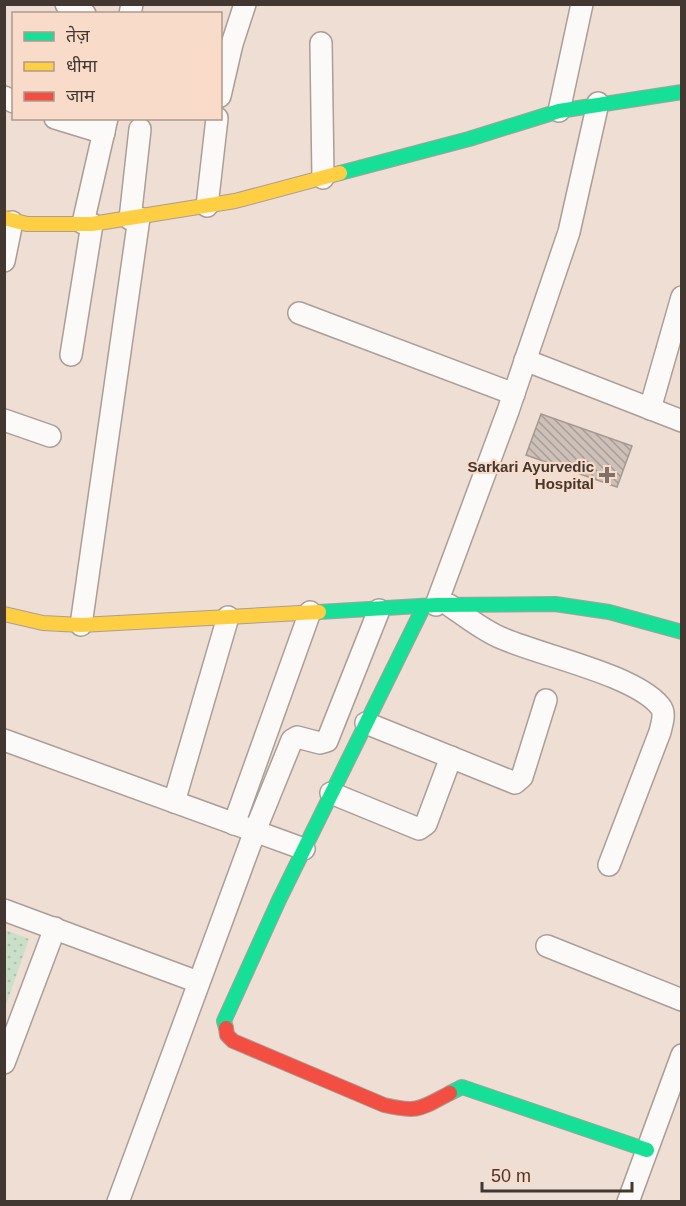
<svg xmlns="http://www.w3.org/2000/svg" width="686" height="1206" font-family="Helvetica,'Noto Sans Devanagari',sans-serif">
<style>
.grass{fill:url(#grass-dots)}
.building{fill:url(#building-back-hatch);stroke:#a59991;stroke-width:1.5}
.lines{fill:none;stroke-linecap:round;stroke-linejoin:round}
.street-casing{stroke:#aa9e97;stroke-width:24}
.fast-casing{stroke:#aa9e97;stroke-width:16}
.slow-casing{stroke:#aa9e97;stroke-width:16}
.jam-casing{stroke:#aa9e97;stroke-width:16}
.street{stroke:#fcfaf9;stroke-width:21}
.fast{stroke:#16e098;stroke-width:14}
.slow{stroke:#ffcf43;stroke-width:14}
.jam{stroke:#f24e42;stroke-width:14}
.poi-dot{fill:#7f716a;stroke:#f9dbca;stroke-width:2}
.labels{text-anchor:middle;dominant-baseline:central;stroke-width:4.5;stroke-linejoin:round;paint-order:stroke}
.poi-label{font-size:15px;font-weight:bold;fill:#433731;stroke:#f9dbca;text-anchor:end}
</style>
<defs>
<pattern id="grass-dots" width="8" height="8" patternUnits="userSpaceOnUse" patternTransform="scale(1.5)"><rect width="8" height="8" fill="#cadfc8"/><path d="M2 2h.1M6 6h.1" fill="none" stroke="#afc0ac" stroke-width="1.8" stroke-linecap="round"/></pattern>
<pattern id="building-back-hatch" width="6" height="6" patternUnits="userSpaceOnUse" patternTransform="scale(1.5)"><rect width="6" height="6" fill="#cdc0b8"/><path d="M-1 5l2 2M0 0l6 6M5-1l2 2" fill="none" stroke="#a89d96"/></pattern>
</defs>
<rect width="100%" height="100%" fill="#eeded4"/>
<path class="grass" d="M 5,930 L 29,939 L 5,1008 L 4,930 Z"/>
<path class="building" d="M 541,414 L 632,446 L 617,487 L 526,455 Z"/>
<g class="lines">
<defs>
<g id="street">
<path d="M 66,4 L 85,14"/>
<path d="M 130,14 L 132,4"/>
<path d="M 321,43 L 323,178"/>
<path d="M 220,96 L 232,44 L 245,4"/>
<path d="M 4,97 L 14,102"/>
<path d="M 559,111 L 582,4"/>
<path d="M 55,118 L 104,133"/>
<path d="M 207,206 L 217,118"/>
<path d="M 130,219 L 140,129"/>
<path d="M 83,223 L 107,118"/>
<path d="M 4,261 L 12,222"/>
<path d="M 299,313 L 514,394"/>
<path d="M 71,355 L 92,224"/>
<path d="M 525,360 L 682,421"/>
<path d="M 650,409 L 682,297"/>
<path d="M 4,420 L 50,436"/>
<path d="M 436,605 L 508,411 L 569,232 L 598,103"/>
<path d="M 449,605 C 465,616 481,629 499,637 C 538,655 634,674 660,706 C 666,713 662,723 660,732 L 609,865"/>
<path d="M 81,625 L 139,218"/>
<path d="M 366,723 L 515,783 L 522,777 L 546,700"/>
<path d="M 4,740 L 304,849"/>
<path d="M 331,793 L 419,829 L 426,824 L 451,757"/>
<path d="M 174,802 L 228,617"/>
<path d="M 234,824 L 310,612"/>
<path d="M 4,910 L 198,982"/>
<path d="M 547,946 L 682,1000"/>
<path d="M 4,1063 L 55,928"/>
<path d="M 118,1202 L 255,831 L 292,740 L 297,737 L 320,743 L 327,741 L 379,610"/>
<path d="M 628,1202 L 682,1055"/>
</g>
<g id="fast">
<path d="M 340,173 L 469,139 L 559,111 L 682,92"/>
<path d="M 319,612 L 436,605 L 555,604 L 609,612 L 682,632"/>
<path d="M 226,1028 L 224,1021 L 279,900 L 424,606"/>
<path d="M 450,1093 L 462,1087 L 647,1150"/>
</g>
<g id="slow">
<path d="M 4,218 L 27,224 L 92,224 L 235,201 L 340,173"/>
<path d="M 4,614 L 43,623 L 81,625 L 319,612"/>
</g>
<path id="jam" d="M 226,1028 L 227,1035 L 233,1041 L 384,1105 C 418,1113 420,1109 450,1093"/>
</defs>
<use href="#street" class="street-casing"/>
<use href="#fast" class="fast-casing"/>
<use href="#slow" class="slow-casing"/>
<use href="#jam" class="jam-casing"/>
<use href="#street" class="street"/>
<use href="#fast" class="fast"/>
<use href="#slow" class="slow"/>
<use href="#jam" class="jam"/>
</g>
<path class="poi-dot" d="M604 466h6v6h6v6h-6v6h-6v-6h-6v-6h6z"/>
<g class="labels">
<g class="poi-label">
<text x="594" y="466">Sarkari Ayurvedic<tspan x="594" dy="17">Hospital</tspan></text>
</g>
</g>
<rect width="686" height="1206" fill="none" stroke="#433731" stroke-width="12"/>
<rect x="12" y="12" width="210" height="108" fill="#f9dbca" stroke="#b0998d" stroke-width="1.5"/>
<rect x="24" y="32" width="30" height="9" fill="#16e098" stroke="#b0998d" stroke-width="1.5"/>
<text x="66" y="42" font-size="18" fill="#433731">तेज़</text>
<rect x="24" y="62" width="30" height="9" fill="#ffcf43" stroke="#b0998d" stroke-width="1.5"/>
<text x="66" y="72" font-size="18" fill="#433731">धीमा</text>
<rect x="24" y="92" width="30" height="9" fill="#f24e42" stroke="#b0998d" stroke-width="1.5"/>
<text x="66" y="102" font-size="18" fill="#433731">जाम</text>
<path d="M482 1182v9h150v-9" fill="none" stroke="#433731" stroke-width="3"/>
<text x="491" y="1182" font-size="18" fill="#433731" stroke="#f9dbca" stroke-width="4.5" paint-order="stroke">50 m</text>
</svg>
